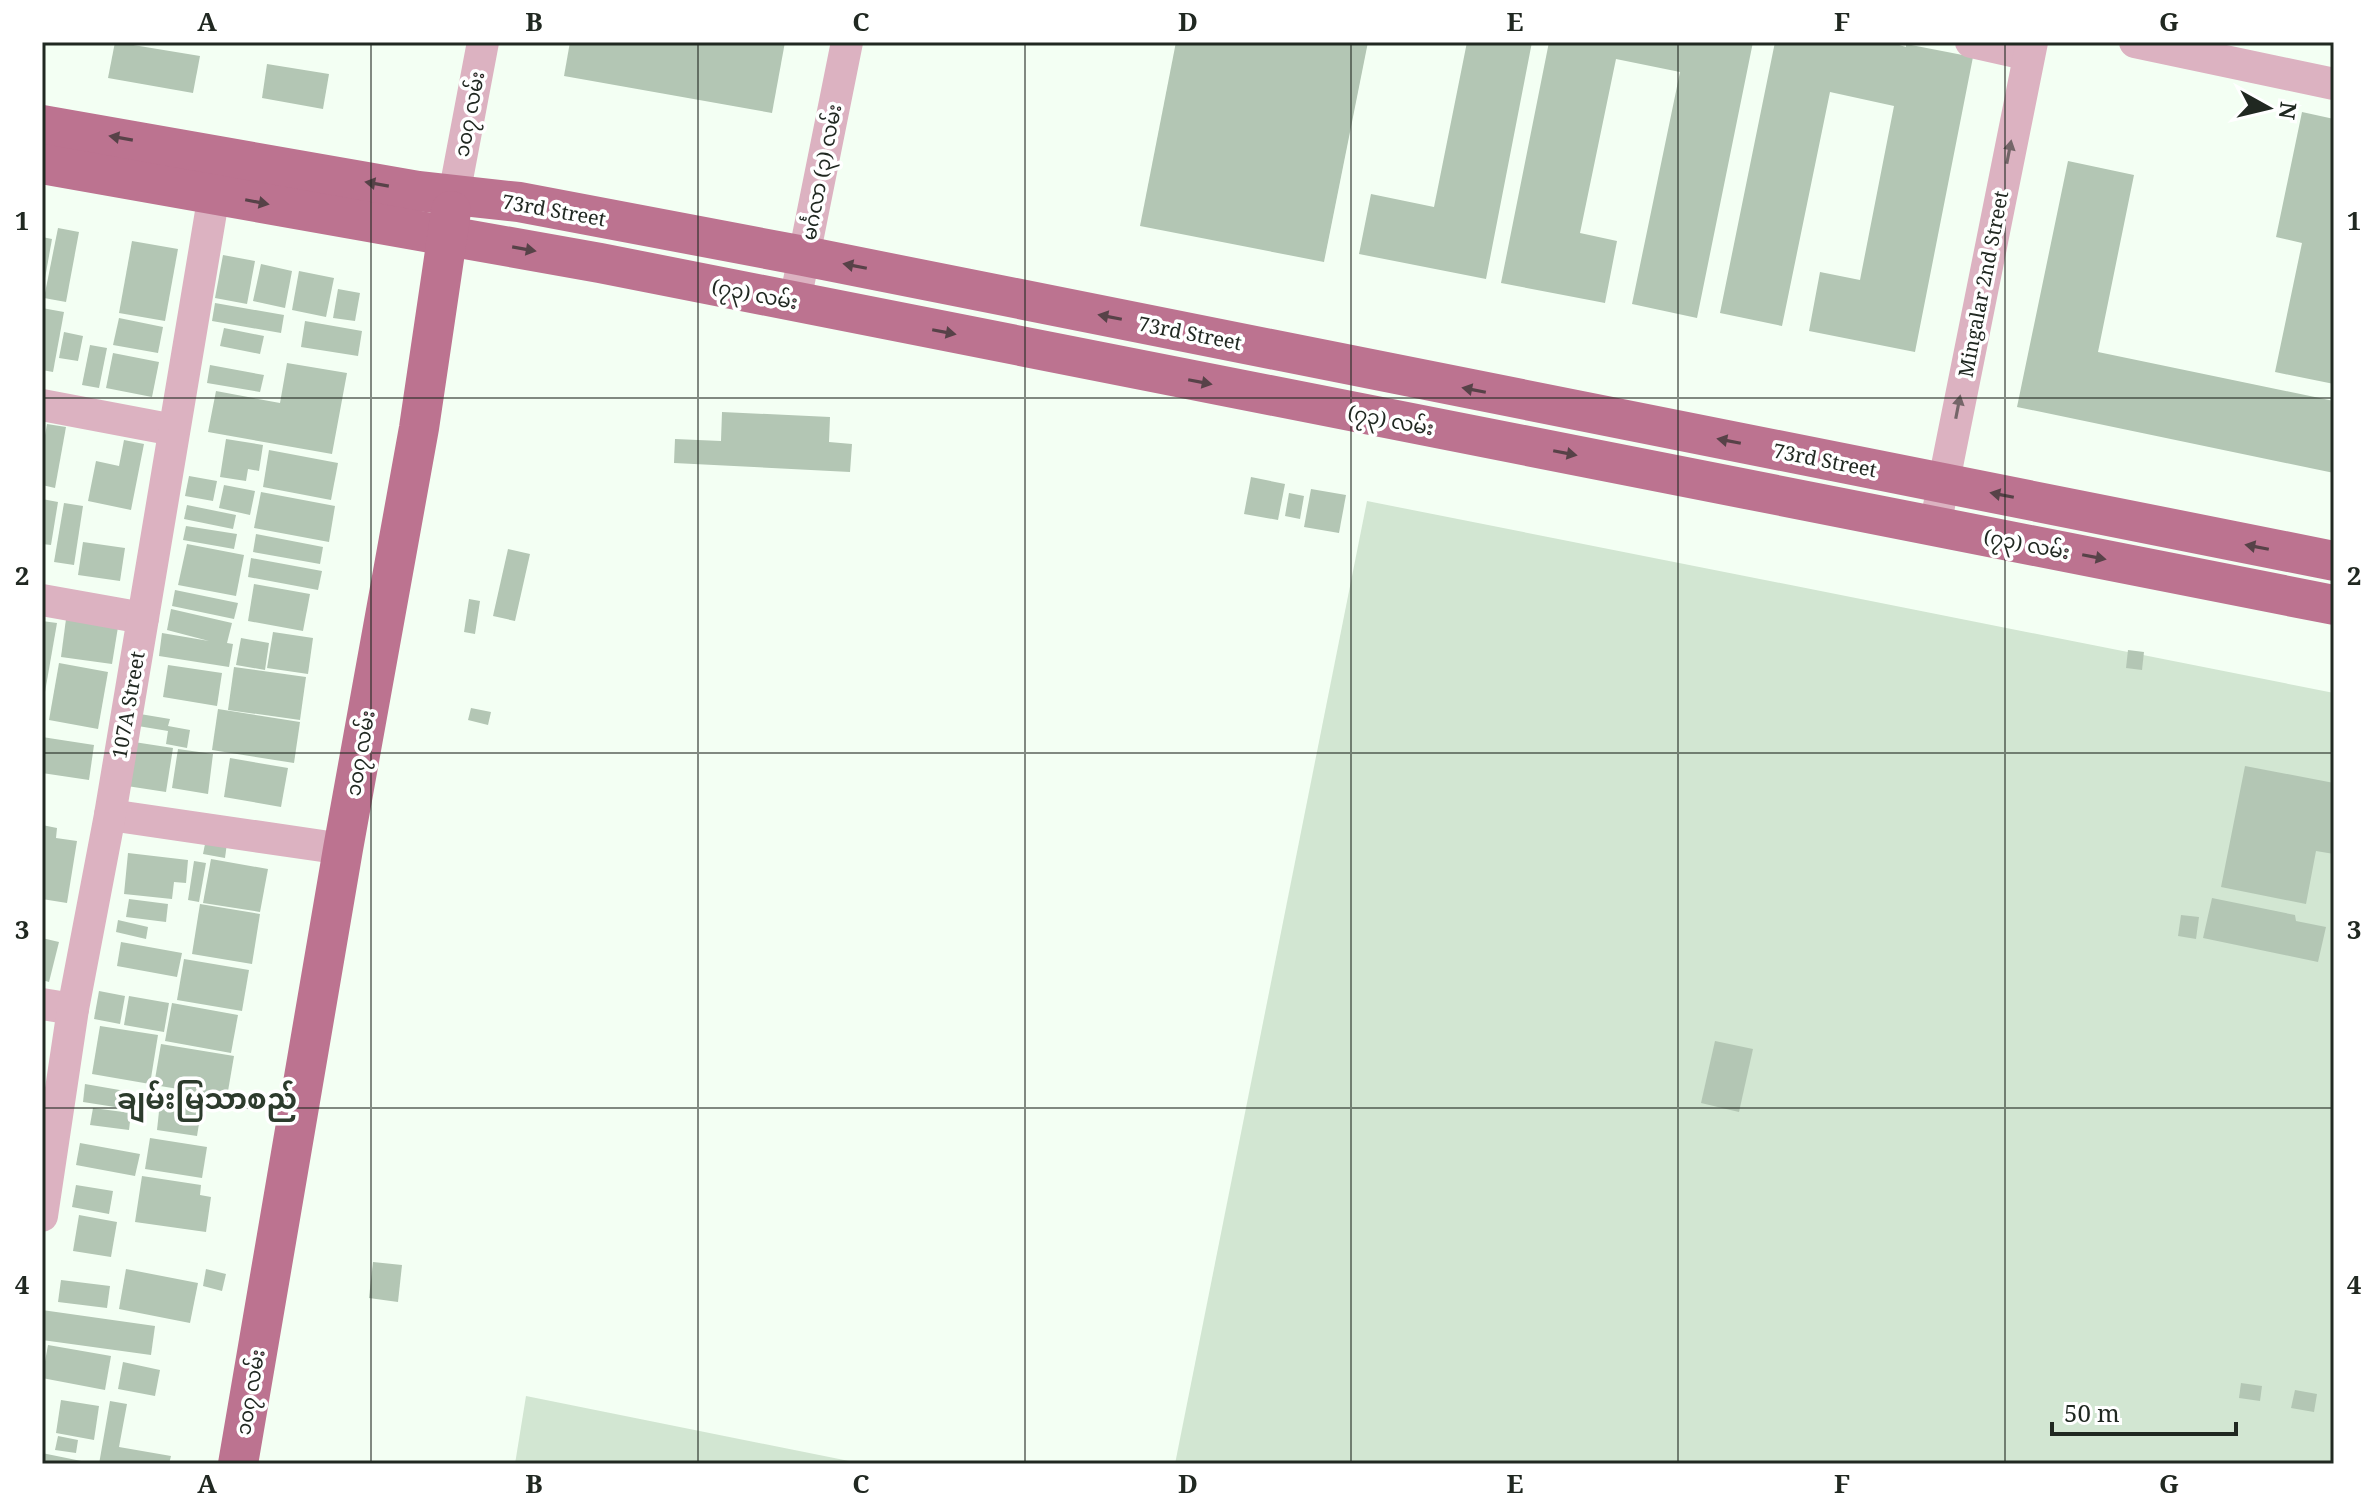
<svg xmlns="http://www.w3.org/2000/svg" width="2376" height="1506" font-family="'Noto Serif','Noto Sans Myanmar',serif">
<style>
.green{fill:#d2e6d2}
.building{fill:#b3c6b4}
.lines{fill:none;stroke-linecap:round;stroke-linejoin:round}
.minor{stroke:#dcb2c1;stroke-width:32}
.major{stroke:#bc7390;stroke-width:40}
.oneway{fill:#574248}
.oneway2{fill:#756669}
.grid{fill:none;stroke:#202821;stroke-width:2;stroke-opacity:0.55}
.labels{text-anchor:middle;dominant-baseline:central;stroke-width:7;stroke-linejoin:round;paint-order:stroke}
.street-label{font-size:20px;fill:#202821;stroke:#fff}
.district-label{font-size:28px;font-weight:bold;fill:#2c3b2c;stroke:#fff}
.neatline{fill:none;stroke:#202821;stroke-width:3}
.grid-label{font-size:26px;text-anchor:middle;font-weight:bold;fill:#202821}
</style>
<rect width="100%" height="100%" fill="#f3fff3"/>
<g class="green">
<path d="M 1367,501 L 2334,693 L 2334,1464 L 1175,1464 Z"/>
<path d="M 526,1396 L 864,1464 L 515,1464 Z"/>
</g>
<g class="building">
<path d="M 115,42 L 200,56 L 193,93 L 108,78 Z"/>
<path d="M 570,42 L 785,42 L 772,113 L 564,76 Z"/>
<path d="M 1176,42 L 1368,42 L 1324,262 L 1140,226 Z"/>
<path d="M 1467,42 L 1532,42 L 1486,279 L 1359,254 L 1371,194 L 1434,207 Z"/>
<path d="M 1549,42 L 1753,42 L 1697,318 L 1632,304 L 1680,72 L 1616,59 L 1580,233 L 1617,241 L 1605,303 L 1501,283 Z"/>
<path d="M 1775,42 L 1889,42 L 1906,47 L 1906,44 L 1973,57 L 1915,352 L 1809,331 L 1820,272 L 1860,280 L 1894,106 L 1830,92 L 1782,326 L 1720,313 Z"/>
<path d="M 267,64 L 329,74 L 323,109 L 262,98 Z"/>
<path d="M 2302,112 L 2334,119 L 2334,384 L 2275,372 L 2302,243 L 2276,237 Z"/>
<path d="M 2068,161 L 2134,175 L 2098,352 L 2334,401 L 2334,473 L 2017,407 Z"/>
<path d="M 58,228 L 79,232 L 66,302 L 44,298 Z"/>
<path d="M 42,237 L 52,239 L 44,284 L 42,284 Z"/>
<path d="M 132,241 L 178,249 L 165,321 L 119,313 Z"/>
<path d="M 223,255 L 255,261 L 247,304 L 215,298 Z"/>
<path d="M 261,264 L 292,271 L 285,308 L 253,301 Z"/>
<path d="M 299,271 L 334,278 L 326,317 L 292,310 Z"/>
<path d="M 338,289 L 360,293 L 355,321 L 333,318 Z"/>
<path d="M 215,303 L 284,315 L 281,333 L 212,321 Z"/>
<path d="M 42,308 L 64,312 L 53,372 L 42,370 Z"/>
<path d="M 119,318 L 163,327 L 158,353 L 113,345 Z"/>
<path d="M 305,321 L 362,331 L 358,356 L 301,347 Z"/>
<path d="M 224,328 L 264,336 L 260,354 L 220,346 Z"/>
<path d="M 64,332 L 83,336 L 78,361 L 59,358 Z"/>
<path d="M 90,345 L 107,348 L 99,388 L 82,385 Z"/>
<path d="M 113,353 L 159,362 L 152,397 L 106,388 Z"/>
<path d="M 287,363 L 347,373 L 332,454 L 208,432 L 216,391 L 280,403 Z"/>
<path d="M 210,365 L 264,375 L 260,392 L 207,383 Z"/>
<path d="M 722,412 L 830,417 L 829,442 L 852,444 L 850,472 L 674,463 L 675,439 L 721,441 Z"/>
<path d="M 47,424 L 66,427 L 55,488 L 42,485 L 42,452 Z"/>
<path d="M 226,439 L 263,445 L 259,471 L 248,469 L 246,481 L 220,477 Z"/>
<path d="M 124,440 L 144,444 L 131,510 L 88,501 L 96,461 L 119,466 Z"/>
<path d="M 269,450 L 338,463 L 331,500 L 263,487 Z"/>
<path d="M 189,476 L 217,481 L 213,501 L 185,496 Z"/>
<path d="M 1251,477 L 1285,484 L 1278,520 L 1244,514 Z"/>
<path d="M 224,485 L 255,491 L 250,515 L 219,508 Z"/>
<path d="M 1311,489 L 1346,495 L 1339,533 L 1304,527 Z"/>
<path d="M 261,492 L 335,506 L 329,542 L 254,528 Z"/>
<path d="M 1289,493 L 1304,496 L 1300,519 L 1285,516 Z"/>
<path d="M 42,499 L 58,502 L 51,545 L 42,544 Z"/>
<path d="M 64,503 L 83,506 L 74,565 L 54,562 Z"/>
<path d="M 187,505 L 236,515 L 233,529 L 184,519 Z"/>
<path d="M 186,526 L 237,534 L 234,549 L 183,540 Z"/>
<path d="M 256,534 L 323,547 L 320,564 L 253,552 Z"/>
<path d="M 83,542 L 125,548 L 120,581 L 78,575 Z"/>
<path d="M 187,544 L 244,555 L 236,596 L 178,585 Z"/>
<path d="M 508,549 L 530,554 L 515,621 L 493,616 Z"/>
<path d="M 251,558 L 322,571 L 318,590 L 248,577 Z"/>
<path d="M 254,584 L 310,594 L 303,631 L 248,621 Z"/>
<path d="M 175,590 L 238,603 L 234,619 L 172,606 Z"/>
<path d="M 469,599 L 480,601 L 475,634 L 464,632 Z"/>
<path d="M 171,609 L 232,623 L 227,643 L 233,644 L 229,667 L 159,656 L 162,633 L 209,641 L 167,630 Z"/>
<path d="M 66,619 L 118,627 L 112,664 L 61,657 Z"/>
<path d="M 42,621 L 57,623 L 45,692 L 42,691 Z"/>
<path d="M 273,632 L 313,638 L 308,674 L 267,668 Z"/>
<path d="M 241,638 L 269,643 L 265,670 L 236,665 Z"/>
<path d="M 2128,650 L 2144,652 L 2142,670 L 2126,668 Z"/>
<path d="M 59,663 L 108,672 L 98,729 L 49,720 Z"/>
<path d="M 168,665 L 222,673 L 217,706 L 163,697 Z"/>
<path d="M 234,667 L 306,677 L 300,720 L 228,710 Z"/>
<path d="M 471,708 L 491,712 L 488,725 L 468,720 Z"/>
<path d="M 218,709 L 300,722 L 294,763 L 212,750 Z"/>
<path d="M 140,714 L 170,719 L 168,726 L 190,730 L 187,748 L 166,744 L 168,731 L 138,726 Z"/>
<path d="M 42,737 L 94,745 L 89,780 L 42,773 Z"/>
<path d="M 134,742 L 173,748 L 166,792 L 127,786 Z"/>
<path d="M 178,749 L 213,754 L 208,794 L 172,788 Z"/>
<path d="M 230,758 L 288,768 L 281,807 L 224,797 Z"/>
<path d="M 2245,766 L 2334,783 L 2334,854 L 2316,851 L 2306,904 L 2221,887 Z"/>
<path d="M 42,825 L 57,828 L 56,838 L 77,841 L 67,903 L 42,899 Z"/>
<path d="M 206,839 L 227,843 L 225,858 L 203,854 Z"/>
<path d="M 128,853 L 188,860 L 186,883 L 174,882 L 172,899 L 124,894 Z"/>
<path d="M 211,859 L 268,869 L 260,912 L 203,903 Z"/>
<path d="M 194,861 L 206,863 L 199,902 L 188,900 Z"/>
<path d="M 2212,898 L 2295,915 L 2296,921 L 2326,927 L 2318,962 L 2203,938 Z"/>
<path d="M 129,899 L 168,904 L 166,922 L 126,917 Z"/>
<path d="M 200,904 L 260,914 L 252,964 L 192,954 Z"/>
<path d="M 2181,915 L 2199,917 L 2196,939 L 2178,936 Z"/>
<path d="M 118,920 L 148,927 L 146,939 L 116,932 Z"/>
<path d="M 42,938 L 59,942 L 49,982 L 42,980 Z"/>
<path d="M 121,942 L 182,953 L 177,977 L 117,966 Z"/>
<path d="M 184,959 L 249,970 L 242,1011 L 177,1000 Z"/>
<path d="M 99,991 L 125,996 L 120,1024 L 94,1019 Z"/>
<path d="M 129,996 L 169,1003 L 164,1032 L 124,1025 Z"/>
<path d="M 172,1003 L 238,1015 L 231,1053 L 165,1041 Z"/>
<path d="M 100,1026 L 158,1035 L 150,1084 L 92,1074 Z"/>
<path d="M 1715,1041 L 1753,1049 L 1739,1112 L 1701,1103 Z"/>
<path d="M 161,1044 L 234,1056 L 227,1097 L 154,1085 Z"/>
<path d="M 85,1084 L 131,1092 L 128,1109 L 83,1102 Z"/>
<path d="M 161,1093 L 203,1099 L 197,1136 L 157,1130 Z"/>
<path d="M 93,1108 L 131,1113 L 129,1130 L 90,1125 Z"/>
<path d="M 150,1138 L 207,1147 L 202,1178 L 145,1169 Z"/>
<path d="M 80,1143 L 140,1154 L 135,1176 L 76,1165 Z"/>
<path d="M 142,1176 L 201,1185 L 200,1195 L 211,1197 L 206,1232 L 135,1222 Z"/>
<path d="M 76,1185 L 113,1191 L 109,1214 L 72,1207 Z"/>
<path d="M 79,1215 L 117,1222 L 111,1257 L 73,1251 Z"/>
<path d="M 373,1262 L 402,1265 L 398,1302 L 369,1298 Z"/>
<path d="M 126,1269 L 198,1283 L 190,1323 L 119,1309 Z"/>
<path d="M 206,1269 L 226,1274 L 222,1291 L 203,1286 Z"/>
<path d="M 61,1280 L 110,1286 L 107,1308 L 58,1302 Z"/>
<path d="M 42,1310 L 155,1326 L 151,1355 L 42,1340 Z"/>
<path d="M 48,1345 L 111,1356 L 105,1390 L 42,1378 Z"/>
<path d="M 123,1362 L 160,1370 L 155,1396 L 118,1389 Z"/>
<path d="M 2241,1383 L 2262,1386 L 2260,1401 L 2239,1398 Z"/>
<path d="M 2295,1390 L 2317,1394 L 2314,1412 L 2291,1408 Z"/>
<path d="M 61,1400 L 99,1406 L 94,1440 L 56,1433 Z"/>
<path d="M 110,1401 L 127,1404 L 119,1447 L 171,1456 L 169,1464 L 99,1464 Z"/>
<path d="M 58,1436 L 78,1440 L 76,1453 L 55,1450 Z"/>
<path d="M 42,1453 L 91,1463 L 91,1464 L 42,1464 Z"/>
</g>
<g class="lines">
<g class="minor">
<path d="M 1971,42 L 2029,55"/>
<path d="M 2135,42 L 2334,84"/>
<path d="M 454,195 L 483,42"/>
<path d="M 795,301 L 847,42"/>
<path d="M 42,405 L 174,430"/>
<path d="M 1935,526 L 2032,42"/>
<path d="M 42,600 L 143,618"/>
<path d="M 110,815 L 343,849"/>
<path d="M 42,1004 L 73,1009"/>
<path d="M 42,1216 L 73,1009 L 110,815 L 214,194"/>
</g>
<g class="major">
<path d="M 42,125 L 418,191 L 519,202 L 804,256 L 2334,561"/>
<path d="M 42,164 L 600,263 L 2334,605"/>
<path d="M 238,1464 L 343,849 L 419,428 L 451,211"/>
</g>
</g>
<defs><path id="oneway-solid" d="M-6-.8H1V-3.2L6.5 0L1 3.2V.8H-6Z" transform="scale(2)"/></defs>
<g class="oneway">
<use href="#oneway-solid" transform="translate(121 138) rotate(-170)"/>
<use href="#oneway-solid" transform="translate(377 184) rotate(-170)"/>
<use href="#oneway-solid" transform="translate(257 202) rotate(11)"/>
<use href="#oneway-solid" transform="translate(524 249) rotate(10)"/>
<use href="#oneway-solid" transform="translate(855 266) rotate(-169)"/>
<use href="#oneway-solid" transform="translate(1110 317) rotate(-169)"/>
<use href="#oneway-solid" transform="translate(944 332) rotate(11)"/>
<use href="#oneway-solid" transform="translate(1200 382) rotate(11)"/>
<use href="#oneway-solid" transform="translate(1474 390) rotate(-169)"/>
<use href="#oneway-solid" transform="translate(1729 441) rotate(-169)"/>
<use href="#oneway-solid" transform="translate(1565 453) rotate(11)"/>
<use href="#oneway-solid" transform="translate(2002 495) rotate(-169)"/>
<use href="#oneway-solid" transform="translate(2257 547) rotate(-169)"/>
<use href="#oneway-solid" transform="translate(2094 557) rotate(11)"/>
</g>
<g class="oneway2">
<use href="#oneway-solid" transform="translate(2009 152) rotate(-79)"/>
<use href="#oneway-solid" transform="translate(1958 407) rotate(-79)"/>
</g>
<path class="grid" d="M 371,42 L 371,1464M 698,42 L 698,1464M 1025,42 L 1025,1464M 1351,42 L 1351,1464M 1678,42 L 1678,1464M 2005,42 L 2005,1464M 42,398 L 2334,398M 42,753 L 2334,753M 42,1108 L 2334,1108"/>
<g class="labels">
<g class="street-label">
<text transform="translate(469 114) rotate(-79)">၁၀၇ လမ်း</text>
<text transform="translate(821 172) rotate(-79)">မင်္ဂလာ (၃) လမ်း</text>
<text transform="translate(554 210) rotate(10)">73rd Street</text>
<text transform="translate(1983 284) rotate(-79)">Mingalar 2nd Street</text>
<text transform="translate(755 294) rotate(11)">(၇၃) လမ်း</text>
<text transform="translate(1190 333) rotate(11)">73rd Street</text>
<text transform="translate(1391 420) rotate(11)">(၇၃) လမ်း</text>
<text transform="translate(1825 460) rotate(11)">73rd Street</text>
<text transform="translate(2027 544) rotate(11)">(၇၃) လမ်း</text>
<text transform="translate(128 705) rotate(-80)">107A Street</text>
<text transform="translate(360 753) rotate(-80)">၁၀၇ လမ်း</text>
<text transform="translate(250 1392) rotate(-80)">၁၀၇ လမ်း</text>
</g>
<g class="district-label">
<text x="207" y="1098">ချမ်းမြသာစည်</text>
</g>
</g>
<rect width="2376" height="1506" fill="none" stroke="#ffffff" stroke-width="88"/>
<g transform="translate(2268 108) rotate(98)" stroke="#ffffff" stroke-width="6" paint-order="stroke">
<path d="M0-6L14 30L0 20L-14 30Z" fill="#202821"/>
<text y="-12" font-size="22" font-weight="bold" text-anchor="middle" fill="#202821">N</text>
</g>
<path d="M2052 1422v12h184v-12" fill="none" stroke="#202821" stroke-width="4"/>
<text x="2064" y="1422" font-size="24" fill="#202821" stroke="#ffffff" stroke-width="6" paint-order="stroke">50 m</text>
<rect x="44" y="44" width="2288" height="1418" class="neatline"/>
<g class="grid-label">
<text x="207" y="31">A</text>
<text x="534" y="31">B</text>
<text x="861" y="31">C</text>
<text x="1188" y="31">D</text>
<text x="1515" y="31">E</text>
<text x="1842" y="31">F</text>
<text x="2169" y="31">G</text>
<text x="22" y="230">1</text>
<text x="2354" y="230">1</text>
<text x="22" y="585">2</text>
<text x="2354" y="585">2</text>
<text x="22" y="939">3</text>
<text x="2354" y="939">3</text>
<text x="22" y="1294">4</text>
<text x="2354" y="1294">4</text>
<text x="207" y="1493">A</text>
<text x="534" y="1493">B</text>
<text x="861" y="1493">C</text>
<text x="1188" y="1493">D</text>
<text x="1515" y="1493">E</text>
<text x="1842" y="1493">F</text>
<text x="2169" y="1493">G</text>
</g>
</svg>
